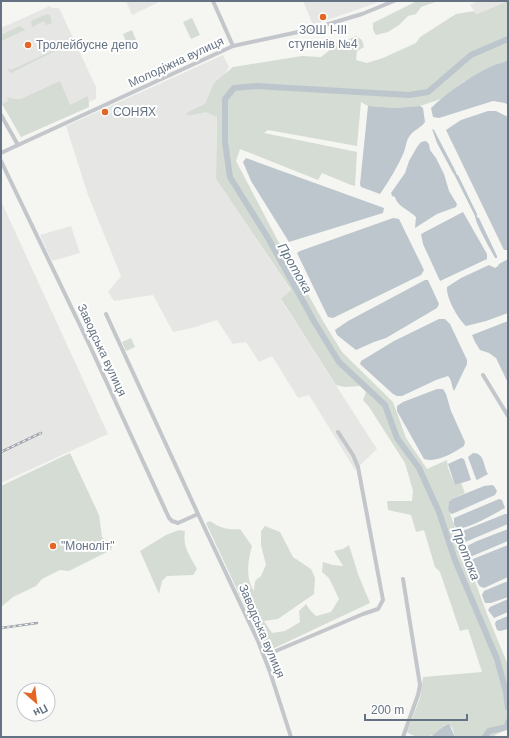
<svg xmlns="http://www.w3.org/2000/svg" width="509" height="738" font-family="Helvetica,sans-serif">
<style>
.built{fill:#e6e7e5}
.green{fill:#d5dcd3}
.water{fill:#bcc6cc}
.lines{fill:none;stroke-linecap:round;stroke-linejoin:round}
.river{stroke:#bcc6cc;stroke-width:6}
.minor{stroke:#c3c6ca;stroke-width:4}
.rail-casing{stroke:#a3a8af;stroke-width:2.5}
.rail{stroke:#fff;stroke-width:1;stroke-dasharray:3;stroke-linecap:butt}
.poi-dot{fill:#e36624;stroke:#fff;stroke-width:1.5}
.labels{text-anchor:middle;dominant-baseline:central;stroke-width:4;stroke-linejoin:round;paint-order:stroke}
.poi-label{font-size:12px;fill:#647283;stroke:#fff;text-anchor:start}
.street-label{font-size:12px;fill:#647283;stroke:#fff}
.water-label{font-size:13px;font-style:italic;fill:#607380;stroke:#fff}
</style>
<rect width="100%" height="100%" fill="#f5f6f2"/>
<g class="built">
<path d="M 126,1 L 161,1 L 132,15 Z"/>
<path d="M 303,1 L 382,1 L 313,25 Z"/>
<path d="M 478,1 L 508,1 L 477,14 L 470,5 Z"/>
<path d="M 50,6 L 52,8 L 59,8 L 96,87 L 96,99 L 89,102 L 89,107 L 21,137 L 1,101 L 1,28 Z"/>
<path d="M 223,55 L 229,67 L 207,105 L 217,109 L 216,179 L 291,291 L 281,300 L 377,449 L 355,470 L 309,395 L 298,398 L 272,356 L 259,362 L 246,342 L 233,344 L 217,320 L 192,328 L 173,332 L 153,295 L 114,301 L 108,292 L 121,276 L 88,195 L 66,126 Z"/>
<path d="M 1,201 L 108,434 L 1,483 Z"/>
<path d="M 71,226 L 80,253 L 52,261 L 40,235 Z"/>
</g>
<g class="green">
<path d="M 417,1 L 438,1 L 421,7 L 416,14 L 408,16 L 399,25 L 388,32 L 376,35 L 373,30 L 373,23 Z"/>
<path d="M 508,1 L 508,60 L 491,67 L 463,82 L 441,99 L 420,106 L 395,108 L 368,106 L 361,102 L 357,146 L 268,130 L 264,133 L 357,152 L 355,186 L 351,185 L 322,173 L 318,180 L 240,149 L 236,161 L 276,237 L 323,321 L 342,352 L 393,402 L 406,438 L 427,469 L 447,460 L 448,468 L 455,485 L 461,483 L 465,493 L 452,499 L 449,502 L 448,508 L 487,614 L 508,665 L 508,729 L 495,735 L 494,737 L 455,737 L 452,727 L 445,725 C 442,728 439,732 435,734 C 427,738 414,738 407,732 L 420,698 L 423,677 L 482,672 L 468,629 L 460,631 L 440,572 L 435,567 L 424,530 L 416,532 L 411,515 L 388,510 L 387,501 L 412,501 L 413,491 L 405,463 L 369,407 L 363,400 L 366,392 L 360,386 L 345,387 L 336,385 L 281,299 L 291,290 L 216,179 L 217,117 L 206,112 L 192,115 L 186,115 L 188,112 L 205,104 L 214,83 L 233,67 L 302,56 L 321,57 L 335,46 L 356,36 L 362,40 L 364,47 L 357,51 L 356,60 L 367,63 L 383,58 L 416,43 L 420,37 L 456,14 L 474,11 L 477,14 Z"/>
<path d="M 47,14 L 50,15 L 52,23 L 46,25 L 44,21 L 32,27 L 31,21 Z"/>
<path d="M 192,18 L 200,35 L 191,39 L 183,22 Z"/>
<path d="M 20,26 L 25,30 L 1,41 L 1,35 Z"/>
<path d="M 132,30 L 138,45 L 129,49 L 123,34 Z"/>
<path d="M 57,41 L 62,41 L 64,43 L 63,47 L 11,73 L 8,70 L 10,68 L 11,70 L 56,49 L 54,42 Z"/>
<path d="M 60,81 L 70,105 L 88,96 L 89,107 L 21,137 L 2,104 L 8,101 L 7,97 L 14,99 L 21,99 Z"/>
<path d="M 131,338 L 135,347 L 126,351 L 122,342 Z"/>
<path d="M 70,453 L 99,515 L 102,537 L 112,545 L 111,550 L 69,571 L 60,570 L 42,579 L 36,586 L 13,597 L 1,607 L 1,486 Z"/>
<path d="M 210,521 C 220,528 227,530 240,529 L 252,546 C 248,560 245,578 254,591 L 255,581 L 261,576 L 266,565 L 261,545 L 261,531 L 265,526 L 280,532 L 293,557 L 311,569 L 315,578 L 314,594 L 278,619 L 264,621 L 272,633 L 285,631 L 300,622 L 299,611 L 306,604 L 310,610 L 316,616 L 331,612 L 339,599 L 329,578 L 322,572 L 323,562 L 333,565 L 343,566 L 334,551 L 343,549 L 349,545 L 358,574 L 370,603 L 266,652 L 206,523 Z"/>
<path d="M 179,530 L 185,531 C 182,546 190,556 197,569 L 193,575 L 167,576 L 162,581 L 159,594 L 140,551 L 166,535 Z"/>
</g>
<g class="water">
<path d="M 508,60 L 508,105 L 505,103 L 493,101 L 439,118 L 433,117 L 431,108 C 449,91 469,77 490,67 C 496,64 502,63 508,60 Z"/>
<path d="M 368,106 L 395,108 L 420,106 L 423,108 L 425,122 C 421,128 413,130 409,137 C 406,141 406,147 404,152 C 398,166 389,181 380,194 L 361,187 L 360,184 Z"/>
<path d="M 488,111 L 496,111 L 508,117 L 507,250 L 504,250 L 446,130 L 461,120 Z"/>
<path d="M 432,129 L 434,130 L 455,170 L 457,175 L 458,175 L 477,214 L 477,217 L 479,218 L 497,256 L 497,258 L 495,258 C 490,248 476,225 475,216 L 454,174 L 453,173 L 437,143 Z"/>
<path d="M 426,141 L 429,144 L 430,150 L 436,158 L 444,174 L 449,191 L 457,204 L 456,207 L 437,214 L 415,228 L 416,217 C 409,210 397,206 395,197 L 392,196 L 391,193 L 405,173 L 409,161 L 417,147 L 421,142 Z"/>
<path d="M 246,158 L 384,208 L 383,213 L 289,242 L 251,181 L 243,162 Z"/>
<path d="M 463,212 L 487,254 L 487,259 L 440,281 L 423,244 L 421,234 Z"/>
<path d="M 393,218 L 399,219 L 424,270 L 421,275 L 333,318 L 328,317 L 297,253 L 300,251 Z"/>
<path d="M 508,259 L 508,313 L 486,321 L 466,326 C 458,319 446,298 447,287 L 461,278 L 489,265 L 495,268 L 498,266 L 499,264 Z"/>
<path d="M 425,280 L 428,280 L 439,304 L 437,308 L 386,338 L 374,342 L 356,350 L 337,335 L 335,330 L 348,321 Z"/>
<path d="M 439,319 L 445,319 L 450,324 L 467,360 L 467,364 L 454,391 C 451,385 452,380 448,376 L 436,380 L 402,396 L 397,396 L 393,394 L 360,364 L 361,361 L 394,341 Z"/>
<path d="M 508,321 L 508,383 L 496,358 L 489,353 L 480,350 L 475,342 L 472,335 Z"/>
<path d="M 437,389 L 443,389 L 446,394 L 451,411 L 465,442 L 464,446 C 453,453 437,463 424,459 L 397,411 L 397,406 L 403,402 Z"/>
<path d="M 473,453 C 485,453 483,466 488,474 L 477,480 L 476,479 L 468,457 Z"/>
<path d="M 461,458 L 464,459 L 471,480 L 455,485 L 448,464 Z"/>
<path d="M 492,485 L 494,486 L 497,491 L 495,495 L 452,514 C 447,512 448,507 449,502 L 452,499 L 484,486 Z"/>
<path d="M 499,499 L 502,500 L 505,508 L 503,509 C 494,514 465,531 456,528 L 454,524 L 454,518 Z"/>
<path d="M 505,514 L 507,514 L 508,524 L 463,543 L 460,542 L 458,534 L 460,532 Z"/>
<path d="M 508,529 L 508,541 L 470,557 C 466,554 465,551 465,547 L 477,541 Z"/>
<path d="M 508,545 L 508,577 L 484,588 C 476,586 478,581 476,575 C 473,568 468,566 473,559 Z"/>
<path d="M 508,581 L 508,597 L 491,603 L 485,603 L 482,595 L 484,591 Z"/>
<path d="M 508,599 L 508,612 L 494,618 L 488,610 L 490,607 Z"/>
<path d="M 508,616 L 508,629 L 500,631 L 497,630 L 495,624 L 496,621 Z"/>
<path d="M 449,724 L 455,737 L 430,737 C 437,733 442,726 449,724 Z"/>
</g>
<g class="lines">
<g class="river">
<path d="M 508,39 L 471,55 L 428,92 L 409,95 L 256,86 L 234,88 L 225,99 L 225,142 L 230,177 L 268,238 L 315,323 L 339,362 L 385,405 L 397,438 L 419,468 L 439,512 L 455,560 L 497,659 L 506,692 L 508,708"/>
<path d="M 485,737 L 489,731 L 507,727 L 508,722"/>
</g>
<g class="minor">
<path d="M 213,1 L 233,46"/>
<path d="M 1,115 L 18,145 L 1,153"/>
<path d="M 18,145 L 233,46 L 312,29 L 362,14 L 394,1"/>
<path d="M 1,161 L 89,344 L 169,518 L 172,521 L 178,523 L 198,514 L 258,641 L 270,672 L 291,737"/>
<path d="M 106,314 L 198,514"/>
<path d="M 483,375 L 508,416"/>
<path d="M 264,656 L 363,614 L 378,609 L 383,600 L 358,467 L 353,455 L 338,432"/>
<path d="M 403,737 L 418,695 L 420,685 L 403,579"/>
</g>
<defs>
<g id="rail">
<path d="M 1,452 L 41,433"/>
<path d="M 1,628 L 37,623"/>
</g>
</defs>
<use href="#rail" class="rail-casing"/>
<use href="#rail" class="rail"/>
</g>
<g class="poi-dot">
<circle cx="323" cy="17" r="4"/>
<circle cx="28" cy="45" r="4"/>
<circle cx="105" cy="112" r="4"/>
<circle cx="53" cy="546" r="4"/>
</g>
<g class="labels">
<g class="poi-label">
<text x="323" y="30" text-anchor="middle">ЗОШ І-ІІІ<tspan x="323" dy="14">ступенів №4</tspan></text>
<text x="36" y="45">Тролейбусне депо</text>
<text x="113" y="112">СОНЯХ</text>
<text x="61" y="546">"Моноліт"</text>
</g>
<g class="street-label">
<text transform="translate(176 62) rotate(-25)">Молодіжна вулиця</text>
<text transform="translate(102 350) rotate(65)">Заводська вулиця</text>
<text transform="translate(262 631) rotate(67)">Заводська вулиця</text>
</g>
<g class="water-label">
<text transform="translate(295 268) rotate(60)">Протока</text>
<text transform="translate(466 554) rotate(68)">Протока</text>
</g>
</g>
<rect width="509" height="738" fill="none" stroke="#647283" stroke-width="4"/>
<g transform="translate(36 702) rotate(152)"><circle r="19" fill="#ffffff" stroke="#c1c7cd"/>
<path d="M0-3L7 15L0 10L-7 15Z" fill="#e36624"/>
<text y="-6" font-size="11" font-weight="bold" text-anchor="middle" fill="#647283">Пн</text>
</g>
<path d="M365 714v6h102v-6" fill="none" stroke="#647283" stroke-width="2"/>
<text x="371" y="714" font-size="12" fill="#647283" stroke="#ffffff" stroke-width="3" paint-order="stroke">200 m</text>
</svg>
